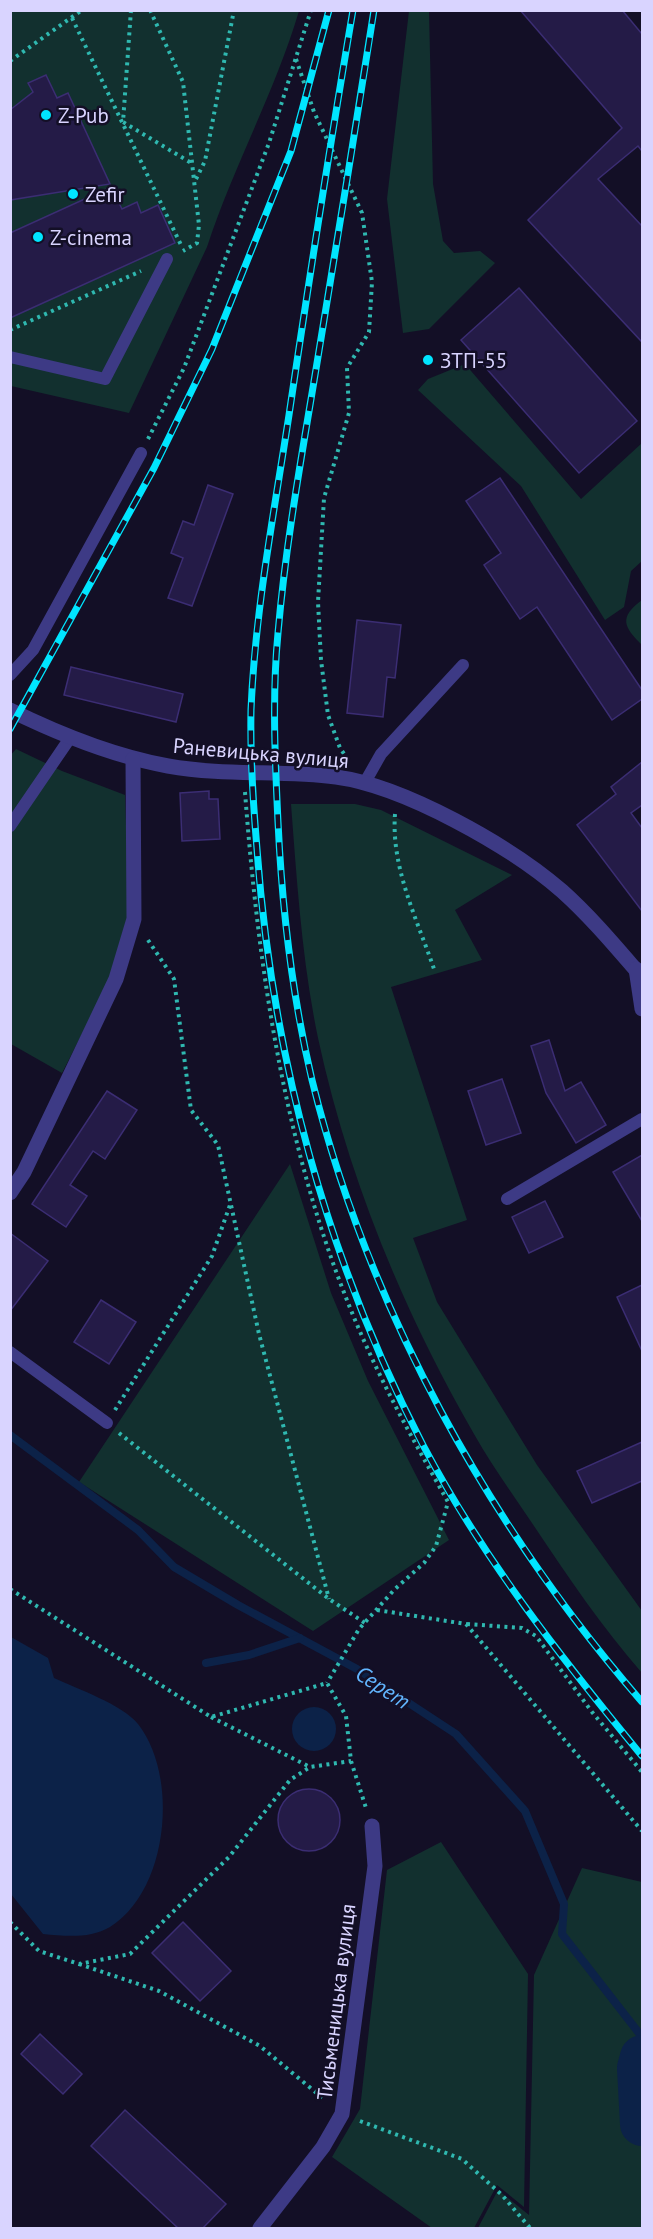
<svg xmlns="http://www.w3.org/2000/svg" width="653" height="2239" font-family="'PT Sans',sans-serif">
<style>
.green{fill:#12302f}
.water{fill:#0c2248}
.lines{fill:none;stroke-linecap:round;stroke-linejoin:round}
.stream{stroke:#0c2248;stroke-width:8}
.river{stroke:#0c2248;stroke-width:44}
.building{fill:#241b47;stroke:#3b2d73;stroke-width:1.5}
.path{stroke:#2fb8b0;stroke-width:4;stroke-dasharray:3 4.5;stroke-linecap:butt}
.service{stroke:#3d3a85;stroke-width:12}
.minor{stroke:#3d3a85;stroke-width:15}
.rail-casing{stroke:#00e5ff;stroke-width:7}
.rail{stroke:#130f26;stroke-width:4.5;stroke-dasharray:14;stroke-linecap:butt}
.poi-dot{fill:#00e5ff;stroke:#130f26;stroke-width:2}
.labels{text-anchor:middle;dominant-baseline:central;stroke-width:5;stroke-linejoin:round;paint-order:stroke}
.poi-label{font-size:21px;fill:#d9d4ff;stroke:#130f26;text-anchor:start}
.street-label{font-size:21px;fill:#d9d4ff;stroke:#130f26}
.water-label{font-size:22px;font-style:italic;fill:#62b6ff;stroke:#130f26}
</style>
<rect width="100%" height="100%" fill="#130f26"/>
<g class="green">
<path d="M 11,11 L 299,11 C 275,92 233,167 207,247 L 129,413 L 11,386 Z"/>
<path d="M 409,11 L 429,11 L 433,184 L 443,241 L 454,253 L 480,251 L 495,263 L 429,329 L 403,333 L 387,199 Z"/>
<path d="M 465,364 L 581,499 L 642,443 L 642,561 L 631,571 L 624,607 L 605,620 L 521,486 L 418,390 L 428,379 Z"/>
<path d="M 642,600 L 642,645 C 624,627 618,618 642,600 Z"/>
<path d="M 16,749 L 62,771 L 125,795 L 129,916 L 111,977 L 62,1073 L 11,1044 L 10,756 Z"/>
<path d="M 291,804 L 355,804 L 381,810 L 512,875 L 455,910 L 482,960 L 391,987 L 467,1220 L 413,1238 L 437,1302 L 537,1465 L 642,1611 L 642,1673 C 602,1627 568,1577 534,1526 C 514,1496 492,1466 474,1434 C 403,1311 348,1177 318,1038 C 302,961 297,883 291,804 Z"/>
<path d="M 290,1164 L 331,1293 L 368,1381 L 449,1540 L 313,1631 L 79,1482 Z"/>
<path d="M 441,1842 L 528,1974 L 524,2207 L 497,2185 L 474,2228 L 432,2228 L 332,2157 L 360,2109 L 387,1870 Z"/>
<path d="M 582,1868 L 642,1882 L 642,2228 L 478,2228 L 498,2190 L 529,2215 L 534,1975 Z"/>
</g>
<g class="water">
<path d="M 11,1637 L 48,1658 L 54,1678 C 77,1689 122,1704 138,1724 C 179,1776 169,1890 110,1927 C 90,1939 65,1936 43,1934 L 11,1894 Z"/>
<circle cx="314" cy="1729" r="22"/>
</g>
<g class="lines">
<g class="stream">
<path d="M 10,1435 L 138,1530 L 174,1567 L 238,1605 L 357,1669 L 456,1734 L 525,1811 L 564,1904 L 562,1934 L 642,2037"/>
<path d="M 206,1663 L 249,1655 L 300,1638"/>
</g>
<path class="river" d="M 642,2057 L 639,2068 L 642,2124"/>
</g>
<g class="building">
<path d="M 520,10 L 622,10 L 642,34 L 642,151 L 638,146 L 598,179 L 642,226 L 642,342 L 528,220 L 622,128 Z"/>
<path d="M 46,75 L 57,98 L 68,93 L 110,184 L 10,200 L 10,110 L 33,92 L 28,83 Z"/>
<path d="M 111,187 L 122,209 L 137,202 L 141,213 L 158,205 L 175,243 L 10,318 L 10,233 Z"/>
<path d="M 519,288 L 637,421 L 579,473 L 461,340 Z"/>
<path d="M 500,478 L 642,690 L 642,699 L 612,720 L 537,607 L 520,619 L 484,565 L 501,553 L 466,501 Z"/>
<path d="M 208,485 L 233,494 L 192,606 L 168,598 L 183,558 L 171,553 L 183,521 L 194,525 Z"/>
<path d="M 357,620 L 401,625 L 395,678 L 387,677 L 383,717 L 347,713 Z"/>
<path d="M 71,667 L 183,694 L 176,722 L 64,695 Z"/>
<path d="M 642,762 L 642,805 L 631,813 L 642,828 L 642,911 L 577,825 L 616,794 L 611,787 Z"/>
<path d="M 209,791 L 209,799 L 218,799 L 220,839 L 182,841 L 180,793 Z"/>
<path d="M 549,1040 L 565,1091 L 581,1082 L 606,1125 L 576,1143 L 546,1093 L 531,1046 Z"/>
<path d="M 502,1079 L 521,1133 L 486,1145 L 468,1091 Z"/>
<path d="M 107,1091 L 137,1110 L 105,1159 L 93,1151 L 70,1185 L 87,1196 L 66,1227 L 32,1204 Z"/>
<path d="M 642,1155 L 642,1221 L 613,1172 Z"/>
<path d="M 545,1201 L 563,1237 L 529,1253 L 512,1217 Z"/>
<path d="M 10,1233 L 48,1261 L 10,1311 Z"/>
<path d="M 642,1285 L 642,1351 L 617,1297 Z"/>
<path d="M 101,1300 L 136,1322 L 109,1364 L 74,1342 Z"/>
<path d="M 642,1442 L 642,1481 L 592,1503 L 577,1471 Z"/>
<circle cx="309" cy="1820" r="31"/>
<path d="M 183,1922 L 231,1971 L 200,2001 L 152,1953 Z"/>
<path d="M 40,2034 L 82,2074 L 63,2094 L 21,2054 Z"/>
<path d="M 125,2110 L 226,2204 L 202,2229 L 179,2229 L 91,2146 Z"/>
</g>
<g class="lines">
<g class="path">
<path d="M 131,10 L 123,122 L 193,164"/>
<path d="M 150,10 L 183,82 L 199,225 L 197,243 L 183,251"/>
<path d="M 72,18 L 182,247"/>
<path d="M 296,59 L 314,112 L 362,213 L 372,282 L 369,332 L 347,368 L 349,413 L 324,498 L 318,602 L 321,660 L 328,715 L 340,748 L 347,758"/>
<path d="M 10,61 L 82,10"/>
<path d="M 196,179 L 205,161 L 234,10"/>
<path d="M 10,330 L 141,271"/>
<path d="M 148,439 L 184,368 L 269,143 L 311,10"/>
<path d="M 245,792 C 260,991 291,1192 379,1373 C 400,1417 424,1459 448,1502 L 436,1546 L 424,1563 L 394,1590 L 359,1629 L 327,1683"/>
<path d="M 395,814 C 391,868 417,919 434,969"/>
<path d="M 148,940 L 174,979 L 191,1110 L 218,1145 L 259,1334 L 329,1599"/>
<path d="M 115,1410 L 212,1256 L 230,1205"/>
<path d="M 119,1433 L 329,1599 L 365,1623"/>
<path d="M 10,1589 L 211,1717 L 327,1683 L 346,1716 L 351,1761 L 366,1808"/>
<path d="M 377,1610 L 466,1624 L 642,1831"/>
<path d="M 467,1624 L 522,1628 L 536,1636 L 592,1712 L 642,1772"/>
<path d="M 211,1717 L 310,1767 L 351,1761"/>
<path d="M 10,1922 L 39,1951 L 79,1964 L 130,1954 L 229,1857 L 290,1780 L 310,1767"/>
<path d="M 79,1964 L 159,1991 L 260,2046 L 325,2100"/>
<path d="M 360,2121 L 462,2159 L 502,2195 L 530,2228"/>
</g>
<g class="service">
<path d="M 10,357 L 105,379 L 167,259"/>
<path d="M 10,675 L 33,650 L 141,453"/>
<path d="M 364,784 L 381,754 L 463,665"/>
<path d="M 10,826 L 70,738"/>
<path d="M 507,1199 L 642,1119"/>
<path d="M 10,1352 L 107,1423"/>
</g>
<g class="minor">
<path d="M 10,710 C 61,735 113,756 168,766 C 224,776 281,770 336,777 C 404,786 510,846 562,891 C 591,917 616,947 642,977"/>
<path d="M 636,969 L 642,1009"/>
<path d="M 10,1193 L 24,1172 L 116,979 L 134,919 L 133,759"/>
<path d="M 260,2228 L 323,2147 L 342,2114 L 375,1866 L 372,1826"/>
</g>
<defs>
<g id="rail">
<path d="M 353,10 C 330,145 309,280 289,415 C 274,513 255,611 251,710 C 250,757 253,802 257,849 C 272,1057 327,1260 423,1445 C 482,1557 562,1659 642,1756"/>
<path d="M 374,10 C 356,126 337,241 318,357 C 303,449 286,540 278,633 C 272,695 275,759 278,822 C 282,908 292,995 312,1080 C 368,1308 489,1526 642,1702"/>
<path d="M 10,729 L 154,468 L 212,349 L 291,151 L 329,10"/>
</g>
</defs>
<use href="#rail" class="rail-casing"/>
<use href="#rail" class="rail"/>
</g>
<g class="poi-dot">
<circle cx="46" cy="115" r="6"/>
<circle cx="73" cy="194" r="6"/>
<circle cx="38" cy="237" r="6"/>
<circle cx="428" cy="360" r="6"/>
</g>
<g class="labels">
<g class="poi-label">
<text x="58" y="115">Z-Pub</text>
<text x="85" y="194">Zefir</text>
<text x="50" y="237">Z-cinema</text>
<text x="440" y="360">ЗТП-55</text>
</g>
<g class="street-label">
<text transform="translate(261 753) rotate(5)">Раневицька вулиця</text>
<text transform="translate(336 2002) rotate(-83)">Тисьменицька вулиця</text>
</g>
<g class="water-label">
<text transform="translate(383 1687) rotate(33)">Серет</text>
</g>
</g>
<rect width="653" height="2239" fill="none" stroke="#d9d4ff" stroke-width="24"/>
</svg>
